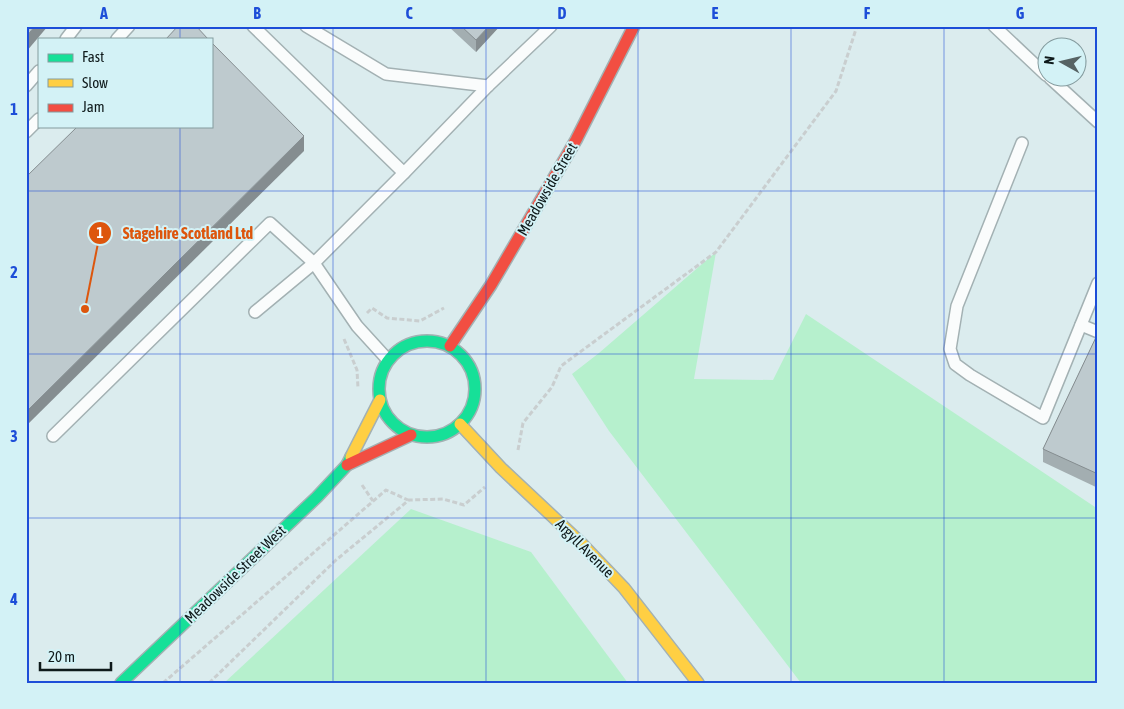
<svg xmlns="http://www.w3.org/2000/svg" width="1124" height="709" font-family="'Asap Condensed',sans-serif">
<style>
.green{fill:#b6f0cd}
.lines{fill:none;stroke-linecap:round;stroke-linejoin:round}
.lane-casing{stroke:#a3b1b3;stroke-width:14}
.fast-casing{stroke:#a3b1b3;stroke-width:14}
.slow-casing{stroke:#a3b1b3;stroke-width:14}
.jam-casing{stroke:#a3b1b3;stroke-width:14}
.path{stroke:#c9cecf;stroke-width:3;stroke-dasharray:5 2.5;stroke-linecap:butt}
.lane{stroke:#fafcfc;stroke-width:11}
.fast{stroke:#16e098;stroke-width:11}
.slow{stroke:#ffcf43;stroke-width:11}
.jam{stroke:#f24e42;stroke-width:11}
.wall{fill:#a3aeb1}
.shaded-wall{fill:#858d90}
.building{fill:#becace;stroke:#858d90}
.grid{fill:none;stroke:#1d4ed8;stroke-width:1;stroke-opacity:0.55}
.labels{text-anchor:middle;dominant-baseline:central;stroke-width:4;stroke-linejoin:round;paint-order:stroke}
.street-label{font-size:15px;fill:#0e191a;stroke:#d3f2f6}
.leader{fill:none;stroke:#dd560d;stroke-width:2}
.callout-dot{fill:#dd560d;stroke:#d3f2f6;stroke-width:2}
.mark-label{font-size:15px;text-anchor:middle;font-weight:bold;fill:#fff}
.callout-label{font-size:16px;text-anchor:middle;font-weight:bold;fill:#dd560d;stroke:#d3f2f6;stroke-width:4;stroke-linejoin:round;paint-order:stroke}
.neatline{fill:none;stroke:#1d4ed8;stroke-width:2}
.grid-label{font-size:16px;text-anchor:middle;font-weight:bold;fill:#1d4ed8}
</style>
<rect width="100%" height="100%" fill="#dbecee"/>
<g class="green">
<path d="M 716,252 L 694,379 L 773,380 L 806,314 L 1098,509 L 1098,683 L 801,683 L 609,431 L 572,374 L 599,353 Z"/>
<path d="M 411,509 L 531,552 L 628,683 L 224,683 Z"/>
</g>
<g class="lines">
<defs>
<g id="lane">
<path d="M 253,26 L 404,173"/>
<path d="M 306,26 L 386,74 L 488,86"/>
<path d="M 994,26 L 1046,75"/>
<path d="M 66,39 L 76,26"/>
<path d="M 117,39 L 129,26"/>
<path d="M 1050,78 L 1098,122"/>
<path d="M 26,86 L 39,71"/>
<path d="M 26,132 L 39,119"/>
<path d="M 1022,143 L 957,306 L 950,349 L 955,364 L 970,375 L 1043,418 L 1098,283"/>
<path d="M 255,312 L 314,263 L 404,173 L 488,86 L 551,26"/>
<path d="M 1081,325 L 1098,332"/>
<path d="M 53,436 L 270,223 L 314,263 L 357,326 L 388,360"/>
</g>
<g id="fast">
<circle cx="427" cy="389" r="48"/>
<path d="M 121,683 L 317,497 L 347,465 L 351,457"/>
</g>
<g id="slow">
<path d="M 460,424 L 501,468 L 582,544 L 624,588 L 698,683"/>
<path d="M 351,457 L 380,400"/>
</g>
<g id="jam">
<path d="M 450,346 L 491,285 L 576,140 L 634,26"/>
<path d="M 347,465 L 411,435"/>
</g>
</defs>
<use href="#lane" class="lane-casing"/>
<use href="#fast" class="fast-casing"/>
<use href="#slow" class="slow-casing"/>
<use href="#jam" class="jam-casing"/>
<g class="path">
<path d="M 367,313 L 372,308 L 387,318 L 420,321 L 444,308"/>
<path d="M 344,339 L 357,370 L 358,388"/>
<path d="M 518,450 L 523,423 L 552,387 L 561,366 L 716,252 L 836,91 L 857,26"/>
<path d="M 362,485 L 373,501"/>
<path d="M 163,683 L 386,490 L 408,500"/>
<path d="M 209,683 L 336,560 L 409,500 L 443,499 L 464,505 L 485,487"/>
</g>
<use href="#lane" class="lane"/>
<use href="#fast" class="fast"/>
<use href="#slow" class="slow"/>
<use href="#jam" class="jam"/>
</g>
<g class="wall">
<path d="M 448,26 L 500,26 L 476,52 Z"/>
<path d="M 1098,333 L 1098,488 L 1043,462 L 1043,449 Z"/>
</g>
<g class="shaded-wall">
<path d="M 35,26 L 48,26 L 26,52 L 26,37 Z"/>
<path d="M 489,26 L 500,26 L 476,52 L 476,40 Z"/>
<path d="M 304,136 L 304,151 L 26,426 L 26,412 Z"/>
</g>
<g class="building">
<path d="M 26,26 L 35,26 L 26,37 Z"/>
<path d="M 178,26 L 196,26 L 208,39 L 166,39 Z"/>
<path d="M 461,26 L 489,26 L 476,40 Z"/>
<path d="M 211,42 L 304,136 L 26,412 L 26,177 L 78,126 L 211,126 Z"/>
<path d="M 1098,333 L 1098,474 L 1043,449 Z"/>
</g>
<path class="grid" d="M 180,26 L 180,39M 333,26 L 333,683M 486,26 L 486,683M 638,26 L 638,683M 791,26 L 791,683M 944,26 L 944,683M 180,126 L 180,683M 26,191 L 1098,191M 26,354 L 1098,354M 26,518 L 1098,518"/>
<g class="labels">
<g class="street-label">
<text transform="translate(547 189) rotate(-60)">Meadowside Street</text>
<text transform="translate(585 548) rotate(45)">Argyll Avenue</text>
<text transform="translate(235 574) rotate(-44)">Meadowside Street West</text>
</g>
</g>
<path class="leader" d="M85 309L100 233"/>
<g class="callout-dot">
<circle cx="85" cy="309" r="5"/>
<circle cx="100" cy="233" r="12"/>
</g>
<g class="mark-label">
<text x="100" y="238">1</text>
</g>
<g class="callout-label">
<text x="188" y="239">Stagehire Scotland Ltd</text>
</g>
<rect width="1124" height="709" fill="none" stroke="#d3f2f6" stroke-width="55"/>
<rect x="38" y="38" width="175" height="90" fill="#d3f2f6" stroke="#849b9e"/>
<rect x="48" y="54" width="25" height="8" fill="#16e098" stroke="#849b9e"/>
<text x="82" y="62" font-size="15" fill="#0e191a">Fast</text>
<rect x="48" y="79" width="25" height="8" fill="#ffcf43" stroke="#849b9e"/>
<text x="82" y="88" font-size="15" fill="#0e191a">Slow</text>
<rect x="48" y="104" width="25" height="8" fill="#f24e42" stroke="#849b9e"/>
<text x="82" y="112" font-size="15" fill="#0e191a">Jam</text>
<g transform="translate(1062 62) rotate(278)"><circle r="24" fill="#d3f2f6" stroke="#849b9e"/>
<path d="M0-4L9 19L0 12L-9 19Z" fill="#566364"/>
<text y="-8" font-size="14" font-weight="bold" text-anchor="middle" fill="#0e191a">N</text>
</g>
<path d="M40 662v8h71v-8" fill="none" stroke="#0e191a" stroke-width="2.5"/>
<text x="48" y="662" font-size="15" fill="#0e191a" stroke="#d3f2f6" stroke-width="4" paint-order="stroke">20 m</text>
<rect x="28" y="28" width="1068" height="654" class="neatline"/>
<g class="grid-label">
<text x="104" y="19">A</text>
<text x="257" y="19">B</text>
<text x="409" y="19">C</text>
<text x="562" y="19">D</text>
<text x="715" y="19">E</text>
<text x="867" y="19">F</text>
<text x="1020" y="19">G</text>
<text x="14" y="115">1</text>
<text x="14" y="278">2</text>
<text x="14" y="442">3</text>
<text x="14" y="605">4</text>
</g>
</svg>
